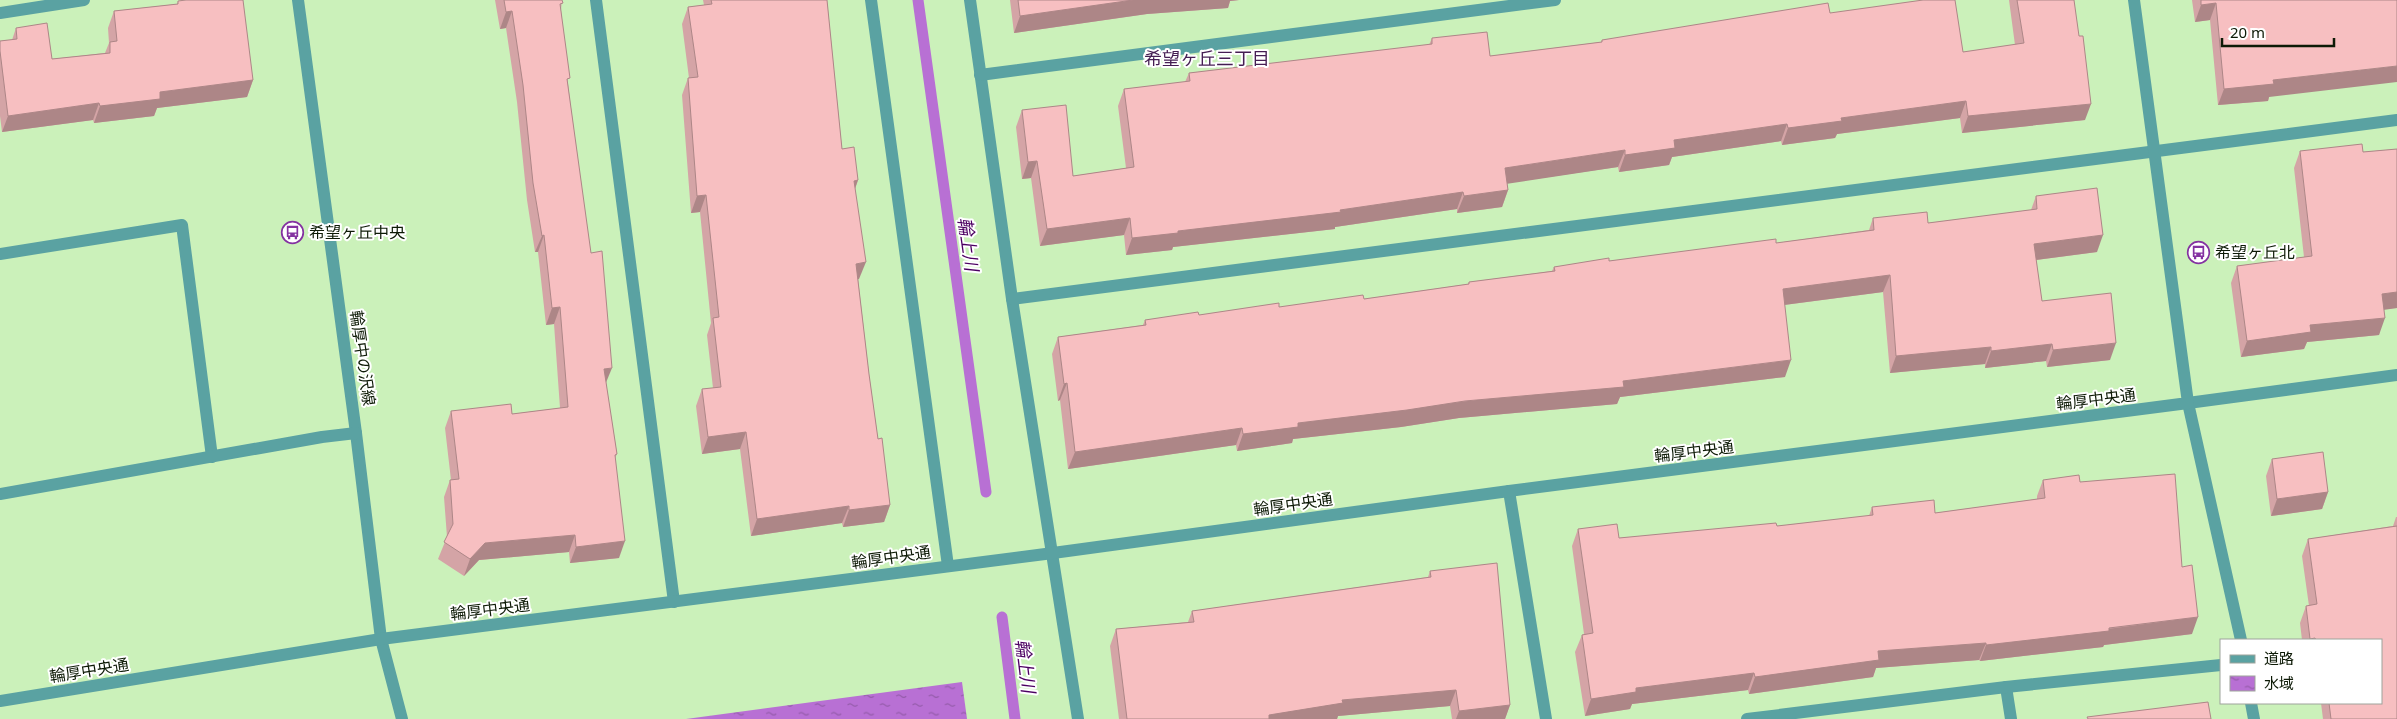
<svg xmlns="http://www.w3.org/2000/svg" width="2397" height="719" font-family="'Noto Sans','Noto Sans JP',sans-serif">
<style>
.water{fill:url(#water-ripples)}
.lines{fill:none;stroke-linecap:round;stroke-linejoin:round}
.stream{stroke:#b870d4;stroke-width:11}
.minor{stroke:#5aa2a2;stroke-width:12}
.tertiary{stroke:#5aa2a2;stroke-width:12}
.wall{fill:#d4a4a6}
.shaded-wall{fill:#ad8687}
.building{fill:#f7bfc1;stroke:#ad8687}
.labels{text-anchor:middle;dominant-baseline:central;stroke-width:4;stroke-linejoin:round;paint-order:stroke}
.poi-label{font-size:16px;fill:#0d1a06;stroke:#fff;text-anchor:start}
.street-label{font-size:16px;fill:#0d1a06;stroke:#fff}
.neighbourhood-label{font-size:18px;fill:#451e53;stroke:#fff}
.water-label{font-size:18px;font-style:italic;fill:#4c0062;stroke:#fff}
</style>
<defs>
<pattern id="water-ripples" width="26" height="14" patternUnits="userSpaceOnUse" patternTransform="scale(1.25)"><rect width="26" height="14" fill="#b870d4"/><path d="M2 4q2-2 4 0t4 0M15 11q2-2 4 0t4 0" fill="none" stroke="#945baa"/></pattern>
</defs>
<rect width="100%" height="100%" fill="#cbf1ba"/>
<path class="water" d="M 962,682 L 967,719 L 686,719 Z"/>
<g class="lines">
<g class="stream">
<path d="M 918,0 L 986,492"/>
<path d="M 1002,617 L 1015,719"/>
</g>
<g class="minor">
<path d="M 298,0 L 356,433 L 381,639 L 402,719"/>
<path d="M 596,0 L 674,602"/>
<path d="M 871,0 L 948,566"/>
<path d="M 970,0 L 1012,299 L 1078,719"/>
<path d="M 0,13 L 84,0"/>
<path d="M 980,75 L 1555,0"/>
<path d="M 0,254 L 182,225 L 212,457"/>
<path d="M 1012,299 L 2397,120"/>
<path d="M 1509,491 L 1546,719"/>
<path d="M 0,494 L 322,437 L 356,433"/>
<path d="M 2241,640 L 2188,403 L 2397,375"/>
<path d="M 2006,687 L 2011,719"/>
<path d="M 2251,703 L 2254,719"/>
<path d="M 1747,719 L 2006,687 L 2221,665"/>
</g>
<path class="tertiary" d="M 0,701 L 381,639 L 1053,553 L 1509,491 L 2188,403 L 2134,0"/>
</g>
<g class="wall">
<path d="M 495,0 L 562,0 L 561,10 L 568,84 L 606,383 L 617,454 L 615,458 L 619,558 L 570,563 L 569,552 L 479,560 L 464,576 L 438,559 L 447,537 L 444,497 L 450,480 L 451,480 L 445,428 L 451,411 L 512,414 L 560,408 L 554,324 L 546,325 L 538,252 L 535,252 L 527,200 L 517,102 L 506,28 L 500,29 Z"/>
<path d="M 703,0 L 827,0 L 842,149 L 858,180 L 855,189 L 859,279 L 858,279 L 869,374 L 878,439 L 890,505 L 884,522 L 843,527 L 842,523 L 751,536 L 740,449 L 702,454 L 696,406 L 702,389 L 713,388 L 707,335 L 711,323 L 700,212 L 691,213 L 682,95 L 688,78 L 689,78 L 682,24 L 688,7 L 704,5 Z"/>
<path d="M 1010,0 L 1239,0 L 1230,1 L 1228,8 L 1147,14 L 1014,33 Z"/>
<path d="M 2009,0 L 2074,0 L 2085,120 L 1962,133 L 1960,118 L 1837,134 L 1835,138 L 1782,145 L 1781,141 L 1672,157 L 1669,165 L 1619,172 L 1618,167 L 1507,183 L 1508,190 L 1502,207 L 1457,213 L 1457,209 L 1335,227 L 1335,229 L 1173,247 L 1172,250 L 1126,255 L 1124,235 L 1040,246 L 1031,178 L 1022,179 L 1016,127 L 1022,110 L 1073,176 L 1126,168 L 1118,106 L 1124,89 L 1185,82 L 1189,73 L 1429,45 L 1432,38 L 1490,56 L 1601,42 L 1602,40 L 1830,13 L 1963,52 L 2015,45 Z"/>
<path d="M 2192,0 L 2397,0 L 2269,97 L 2268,101 L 2218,105 L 2210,20 L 2195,22 Z"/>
<path d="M 178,1 L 253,80 L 247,97 L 157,108 L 154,116 L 94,123 L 93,120 L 2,132 L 0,116 L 0,41 L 12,40 L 16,28 L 52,59 L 105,53 L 109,43 L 108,28 L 114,11 L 177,4 Z"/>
<path d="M 2397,149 L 2397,308 L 2384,309 L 2379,335 L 2307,342 L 2304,349 L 2241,357 L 2231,283 L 2237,266 L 2304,257 L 2294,168 L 2300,151 L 2363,152 Z"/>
<path d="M 2036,196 L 2097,252 L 2036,260 L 2042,301 L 2110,360 L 2047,367 L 2046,361 L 1985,368 L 1985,364 L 1890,373 L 1883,292 L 1784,305 L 1785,377 L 1620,397 L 1617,404 L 1459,418 L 1401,427 L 1293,439 L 1292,443 L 1237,451 L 1236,445 L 1068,469 L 1060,400 L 1058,401 L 1052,354 L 1058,337 L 1143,325 L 1145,320 L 1199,315 L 1364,299 L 1468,284 L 1469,282 L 1552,271 L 1554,267 L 1776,243 L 1869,230 L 1873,218 L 1928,223 L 2031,210 Z"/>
<path d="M 2272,459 L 2328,492 L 2322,509 L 2271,516 L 2266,476 Z"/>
<path d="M 2043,480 L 2080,482 L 2182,567 L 2192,634 L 2104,645 L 2103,647 L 1980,661 L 1979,660 L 1876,668 L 1873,677 L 1749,694 L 1748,690 L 1632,704 L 1630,709 L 1585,716 L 1575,652 L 1582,635 L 1584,634 L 1572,546 L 1578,529 L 1619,538 L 1777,526 L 1869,516 L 1872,507 L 1935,513 L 2037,499 L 2037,496 Z"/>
<path d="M 2396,517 L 2397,517 L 2397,719 L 2323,719 L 2321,703 L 2381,703 L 2381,640 L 2302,640 L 2300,623 L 2306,606 L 2309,606 L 2302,556 L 2308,539 L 2393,526 Z"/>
<path d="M 1430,571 L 1510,705 L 1505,719 L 1452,719 L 1450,706 L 1338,716 L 1337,719 L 1119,719 L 1110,646 L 1116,629 L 1188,622 L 1192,611 L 1428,577 Z"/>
</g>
<g class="shaded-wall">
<path d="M 1133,0 L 1239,0 L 1230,1 L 1228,8 L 1147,14 L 1014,33 L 1020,16 Z"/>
<path d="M 2216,3 L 2210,20 L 2195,22 L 2201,5 Z"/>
<path d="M 512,11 L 506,28 L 500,29 L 506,12 Z"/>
<path d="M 2397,66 L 2397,82 L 2269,97 L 2268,101 L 2218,105 L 2224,89 L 2273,80 Z"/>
<path d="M 253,80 L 247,97 L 157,108 L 154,116 L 94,123 L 100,106 L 160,92 Z"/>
<path d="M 1966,101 L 1960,118 L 1837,134 L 1835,138 L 1782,145 L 1788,128 L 1841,118 Z"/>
<path d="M 99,103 L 93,120 L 2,132 L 8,116 Z"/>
<path d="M 2091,104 L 2085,120 L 1962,133 L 1968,116 Z"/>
<path d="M 1787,124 L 1781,141 L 1672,157 L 1669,165 L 1619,172 L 1625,155 L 1674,140 Z"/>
<path d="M 1625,150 L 1618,167 L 1499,185 L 1505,168 Z"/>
<path d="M 1037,161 L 1031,178 L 1022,179 L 1028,162 Z"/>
<path d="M 858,180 L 852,197 L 854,181 Z"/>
<path d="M 1508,190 L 1502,207 L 1457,213 L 1464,196 Z"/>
<path d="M 1463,192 L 1457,209 L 1335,227 L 1335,229 L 1173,247 L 1172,250 L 1126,255 L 1132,238 L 1178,231 L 1340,210 Z"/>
<path d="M 706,195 L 700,212 L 691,213 L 697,196 Z"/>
<path d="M 1130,218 L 1124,235 L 1040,246 L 1047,229 Z"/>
<path d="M 544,235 L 538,252 L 535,252 L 542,236 Z"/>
<path d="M 2103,235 L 2097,252 L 2028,261 L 2034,244 Z"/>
<path d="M 866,262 L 859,279 L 850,280 L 856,264 Z"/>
<path d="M 1890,275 L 1883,292 L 1776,306 L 1783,289 Z"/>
<path d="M 2397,292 L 2397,308 L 2376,311 L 2382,294 Z"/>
<path d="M 560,307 L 554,324 L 546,325 L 552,308 Z"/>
<path d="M 2385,318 L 2379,335 L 2307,342 L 2304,349 L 2241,357 L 2247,341 L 2310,325 Z"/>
<path d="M 2116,343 L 2110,360 L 2047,367 L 2053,350 Z"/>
<path d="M 2052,344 L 2046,361 L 1985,368 L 1991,351 Z"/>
<path d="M 1991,347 L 1985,364 L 1890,373 L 1896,356 Z"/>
<path d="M 1791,360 L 1785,377 L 1620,397 L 1617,404 L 1459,418 L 1401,427 L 1293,439 L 1292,443 L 1237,451 L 1243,434 L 1298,423 L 1623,381 Z"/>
<path d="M 612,368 L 605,385 L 604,369 Z"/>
<path d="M 1067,383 L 1060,400 L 1058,401 L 1064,384 Z"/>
<path d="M 1242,428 L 1236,445 L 1068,469 L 1075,452 Z"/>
<path d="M 746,432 L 740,449 L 702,454 L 708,437 Z"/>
<path d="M 2328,492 L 2322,509 L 2271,516 L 2277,499 Z"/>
<path d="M 890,505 L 884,522 L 843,527 L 849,510 Z"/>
<path d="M 849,506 L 842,523 L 751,536 L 757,519 Z"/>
<path d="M 575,535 L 569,552 L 479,560 L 464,576 L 470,559 L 485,543 Z"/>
<path d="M 625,541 L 619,558 L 570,563 L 576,547 Z"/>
<path d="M 2198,617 L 2192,634 L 2104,645 L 2103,647 L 1980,661 L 1986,645 Z"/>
<path d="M 1986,643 L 1979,660 L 1876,668 L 1873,677 L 1749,694 L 1755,677 L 1878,651 Z"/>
<path d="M 1754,673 L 1748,690 L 1632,704 L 1630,709 L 1585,716 L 1591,699 L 1636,688 Z"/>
<path d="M 1456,690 L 1450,706 L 1338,716 L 1337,719 L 1267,719 L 1269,715 L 1342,700 Z"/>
<path d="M 1510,705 L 1505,719 L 1456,719 L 1459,711 Z"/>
</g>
<g class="building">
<path d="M 186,0 L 243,0 L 253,80 L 160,92 L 160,99 L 100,106 L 99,103 L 8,116 L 0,51 L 0,41 L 17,39 L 16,28 L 47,23 L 52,59 L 110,53 L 110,42 L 117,41 L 114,11 L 178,4 L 178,1 Z"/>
<path d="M 504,0 L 562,0 L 563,3 L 560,4 L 570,78 L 567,79 L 591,253 L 602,251 L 612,368 L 604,369 L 617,454 L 615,455 L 625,541 L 576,547 L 575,535 L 485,543 L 470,559 L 444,542 L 453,524 L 450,480 L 459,479 L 451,411 L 511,404 L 512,414 L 568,407 L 560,307 L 552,308 L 544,235 L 542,236 L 533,183 L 523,85 L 512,11 L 506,12 Z"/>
<path d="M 711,0 L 827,0 L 842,149 L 854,147 L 858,180 L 854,181 L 866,262 L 856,264 L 869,374 L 878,439 L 882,438 L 890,505 L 849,510 L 849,506 L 757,519 L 746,432 L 708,437 L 702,389 L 721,387 L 713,318 L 719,317 L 706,195 L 697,196 L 688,78 L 698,77 L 688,7 L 712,4 Z"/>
<path d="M 1018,0 L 1133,0 L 1020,16 Z"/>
<path d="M 1923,0 L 1955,0 L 1963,52 L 2024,43 L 2017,0 L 2074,0 L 2079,36 L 2083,36 L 2091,104 L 1968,116 L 1966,101 L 1841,118 L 1842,121 L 1788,128 L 1787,124 L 1674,140 L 1675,148 L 1625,155 L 1625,150 L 1505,168 L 1508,190 L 1464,196 L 1463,192 L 1340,210 L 1341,212 L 1178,231 L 1178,233 L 1132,238 L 1130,218 L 1047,229 L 1037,161 L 1028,162 L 1022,110 L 1066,105 L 1073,176 L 1134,167 L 1124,89 L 1190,81 L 1189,73 L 1432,44 L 1432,38 L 1487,32 L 1490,56 L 1602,42 L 1602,40 L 1828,3 L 1830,13 Z"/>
<path d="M 2201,0 L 2397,0 L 2397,66 L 2273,80 L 2274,84 L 2224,89 L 2216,3 L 2201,5 Z"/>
<path d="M 2362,144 L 2363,152 L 2397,149 L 2397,292 L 2382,294 L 2385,318 L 2310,325 L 2311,332 L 2247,341 L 2237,266 L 2312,256 L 2300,151 Z"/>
<path d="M 2097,188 L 2103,235 L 2034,244 L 2042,301 L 2111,293 L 2116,343 L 2053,350 L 2052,344 L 1991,351 L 1991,347 L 1896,356 L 1890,275 L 1783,289 L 1791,360 L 1623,381 L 1624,387 L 1465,401 L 1407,410 L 1298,423 L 1298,427 L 1243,434 L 1242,428 L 1075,452 L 1067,383 L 1064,384 L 1058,337 L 1146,325 L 1145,320 L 1198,312 L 1199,315 L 1279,303 L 1279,307 L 1363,295 L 1364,299 L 1469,284 L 1469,282 L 1555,271 L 1554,267 L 1609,258 L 1609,261 L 1776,239 L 1776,243 L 1874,230 L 1873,218 L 1927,212 L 1928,223 L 2037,209 L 2036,196 Z"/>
<path d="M 2323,452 L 2328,492 L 2277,499 L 2272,459 Z"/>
<path d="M 2175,474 L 2182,567 L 2192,565 L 2198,617 L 2109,628 L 2109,631 L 1986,645 L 1986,643 L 1878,651 L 1879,660 L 1755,677 L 1754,673 L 1636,688 L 1636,692 L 1591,699 L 1582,635 L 1593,633 L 1578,529 L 1617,524 L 1619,538 L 1776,523 L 1777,526 L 1873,515 L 1872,507 L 1934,500 L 1935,513 L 2045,498 L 2043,480 L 2079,475 L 2080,482 Z"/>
<path d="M 2397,526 L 2397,719 L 2331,719 L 2329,703 L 2381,703 L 2381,640 L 2316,640 L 2315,638 L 2310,639 L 2306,606 L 2317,604 L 2308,539 Z"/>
<path d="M 1497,563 L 1510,705 L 1459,711 L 1456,690 L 1342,700 L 1343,703 L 1269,715 L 1269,719 L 1127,719 L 1116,629 L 1194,622 L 1192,611 L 1431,577 L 1430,571 Z"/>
<path d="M 2208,702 L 2211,719 L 2088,719 L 2087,717 Z"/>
</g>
<defs>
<symbol id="bus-ring" viewBox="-11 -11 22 22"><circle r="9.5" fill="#fff" stroke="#8432a1" stroke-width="1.5"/><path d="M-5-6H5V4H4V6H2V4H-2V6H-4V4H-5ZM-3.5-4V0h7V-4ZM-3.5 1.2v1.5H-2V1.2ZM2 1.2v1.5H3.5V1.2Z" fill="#8432a1"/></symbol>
</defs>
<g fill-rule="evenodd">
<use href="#bus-ring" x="280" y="220" width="25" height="25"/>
<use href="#bus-ring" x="2186" y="240" width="25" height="25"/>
</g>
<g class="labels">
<g class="poi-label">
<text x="309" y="232">希望ヶ丘中央</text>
<text x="2215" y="252">希望ヶ丘北</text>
</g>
<g class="street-label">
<text transform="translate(363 358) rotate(82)">輪厚中の沢線</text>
<text transform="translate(2096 399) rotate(-7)">輪厚中央通</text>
<text transform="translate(1694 451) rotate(-7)">輪厚中央通</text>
<text transform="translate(1293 504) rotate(-8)">輪厚中央通</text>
<text transform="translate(891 557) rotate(-8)">輪厚中央通</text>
<text transform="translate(490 609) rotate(-7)">輪厚中央通</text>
<text transform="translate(89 670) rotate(-9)">輪厚中央通</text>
</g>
<g class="neighbourhood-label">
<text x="1207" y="58">希望ヶ丘三丁目</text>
</g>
<g class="water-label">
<text transform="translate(969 244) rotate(82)">輪上川</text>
<text transform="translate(1026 666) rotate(83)">輪上川</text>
</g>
</g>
<rect x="2220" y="639" width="162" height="65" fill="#ffffff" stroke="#9ea39b"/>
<rect x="2230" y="655" width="25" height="8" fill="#5aa2a2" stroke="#9ea39b"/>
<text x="2264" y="664" font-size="15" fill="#0d1a06">道路</text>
<rect x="2230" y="676" width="25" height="15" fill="url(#water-ripples)" stroke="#9ea39b"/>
<text x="2264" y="689" font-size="15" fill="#0d1a06">水域</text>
<path d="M2222 38v8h112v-8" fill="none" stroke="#0d1a06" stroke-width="2.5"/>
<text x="2230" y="38" font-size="15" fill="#0d1a06" stroke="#ffffff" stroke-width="4" paint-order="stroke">20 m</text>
</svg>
